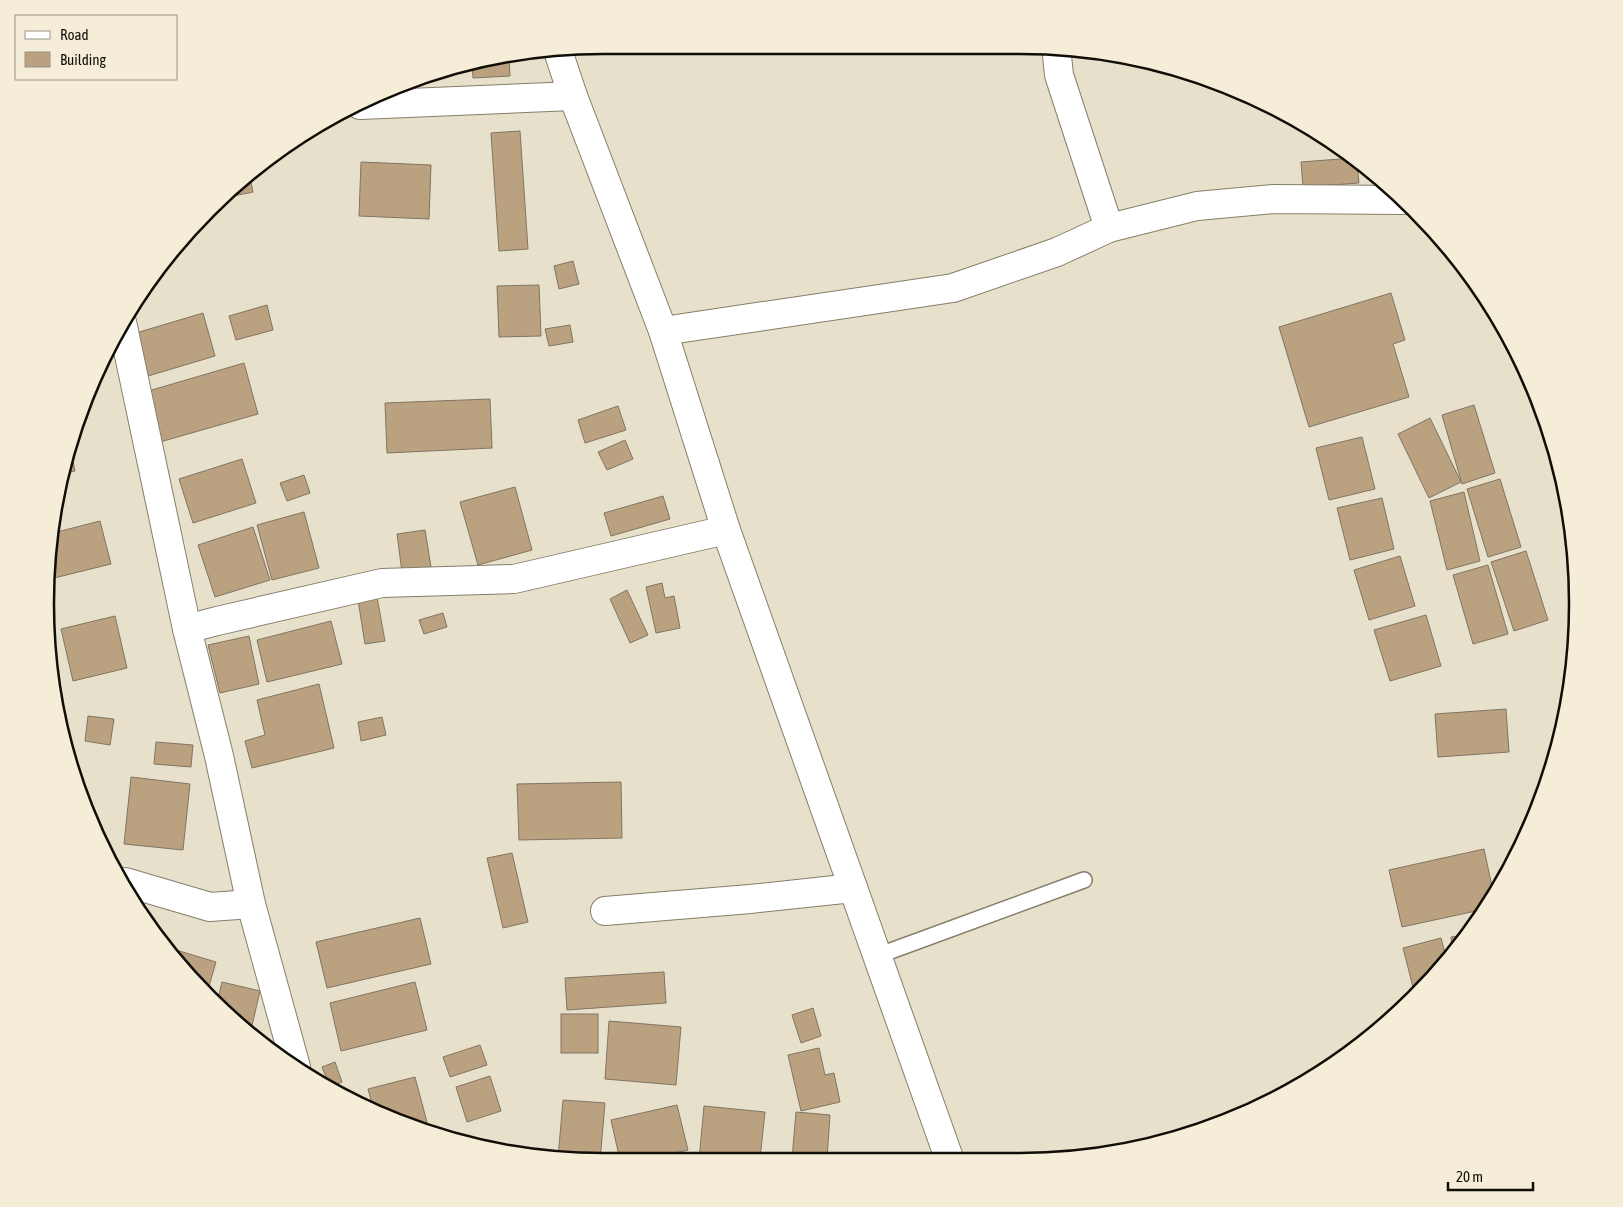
<svg xmlns="http://www.w3.org/2000/svg" width="1623" height="1207" font-family="'Asap Condensed',sans-serif">
<style>
.building{fill:#baa281;stroke:#817462}
.lines{fill:none;stroke-linecap:round;stroke-linejoin:round}
.lane-casing{stroke:#857e6a;stroke-width:18}
.street-casing{stroke:#857e6a;stroke-width:30}
.secondary-casing{stroke:#857e6a;stroke-width:30}
.lane{stroke:#fff;stroke-width:15}
.street{stroke:#fff;stroke-width:28}
.secondary{stroke:#fff;stroke-width:28}
.rim{fill:none;stroke:#100e07;stroke-width:2.5}
</style>
<rect width="100%" height="100%" fill="#e7e0ca"/>
<g class="building">
<path d="M 509,58 L 510,76 L 473,78 L 472,62 Z"/>
<path d="M 434,74 L 435,81 L 408,85 Z"/>
<path d="M 1310,128 L 1328,138 L 1309,136 Z"/>
<path d="M 520,131 L 528,249 L 499,251 L 491,133 Z"/>
<path d="M 1353,158 L 1357,162 L 1359,183 L 1303,187 L 1301,162 Z"/>
<path d="M 361,162 L 431,165 L 429,219 L 359,216 Z"/>
<path d="M 250,177 L 253,192 L 223,198 Z"/>
<path d="M 573,261 L 579,284 L 559,289 L 554,266 Z"/>
<path d="M 539,285 L 541,336 L 499,337 L 497,286 Z"/>
<path d="M 1391,293 L 1405,340 L 1393,344 L 1409,397 L 1309,427 L 1279,327 Z"/>
<path d="M 267,305 L 273,330 L 236,340 L 229,316 Z"/>
<path d="M 203,313 L 215,356 L 148,376 L 136,333 Z"/>
<path d="M 570,325 L 573,342 L 549,346 L 545,329 Z"/>
<path d="M 244,363 L 258,414 L 160,442 L 145,392 Z"/>
<path d="M 490,399 L 492,448 L 387,453 L 385,403 Z"/>
<path d="M 1474,405 L 1495,473 L 1462,484 L 1442,415 Z"/>
<path d="M 618,406 L 626,430 L 585,443 L 578,420 Z"/>
<path d="M 1430,418 L 1461,482 L 1429,498 L 1398,434 Z"/>
<path d="M 1362,437 L 1375,489 L 1329,500 L 1316,448 Z"/>
<path d="M 625,440 L 633,459 L 607,470 L 598,452 Z"/>
<path d="M 71,451 L 75,471 L 63,474 Z"/>
<path d="M 242,459 L 256,503 L 193,523 L 179,479 Z"/>
<path d="M 304,475 L 310,493 L 287,501 L 280,483 Z"/>
<path d="M 1500,479 L 1521,547 L 1488,557 L 1467,489 Z"/>
<path d="M 515,487 L 532,550 L 478,565 L 460,502 Z"/>
<path d="M 1464,492 L 1480,561 L 1447,570 L 1430,501 Z"/>
<path d="M 663,496 L 670,519 L 611,536 L 604,513 Z"/>
<path d="M 1382,498 L 1394,549 L 1350,560 L 1337,508 Z"/>
<path d="M 304,512 L 319,568 L 272,580 L 257,525 Z"/>
<path d="M 100,521 L 111,564 L 50,579 L 53,533 Z"/>
<path d="M 253,527 L 270,580 L 215,597 L 198,545 Z"/>
<path d="M 425,530 L 431,567 L 402,572 L 397,534 Z"/>
<path d="M 1526,551 L 1548,620 L 1514,631 L 1491,562 Z"/>
<path d="M 1400,556 L 1415,606 L 1369,620 L 1354,570 Z"/>
<path d="M 1488,565 L 1508,634 L 1473,644 L 1453,575 Z"/>
<path d="M 662,583 L 665,598 L 674,596 L 680,628 L 656,633 L 646,587 Z"/>
<path d="M 627,590 L 648,635 L 630,643 L 610,599 Z"/>
<path d="M 377,597 L 385,641 L 365,644 L 358,600 Z"/>
<path d="M 443,613 L 447,627 L 424,634 L 419,620 Z"/>
<path d="M 1426,615 L 1441,666 L 1390,681 L 1374,630 Z"/>
<path d="M 115,616 L 127,668 L 73,681 L 61,629 Z"/>
<path d="M 331,621 L 342,664 L 267,682 L 257,640 Z"/>
<path d="M 249,636 L 259,684 L 220,693 L 208,645 Z"/>
<path d="M 319,684 L 334,748 L 252,768 L 245,741 L 265,735 L 257,700 Z"/>
<path d="M 1506,709 L 1509,752 L 1438,757 L 1435,714 Z"/>
<path d="M 88,716 L 114,719 L 110,745 L 85,741 Z"/>
<path d="M 382,717 L 386,735 L 361,741 L 358,722 Z"/>
<path d="M 156,742 L 193,745 L 191,767 L 154,764 Z"/>
<path d="M 131,777 L 190,784 L 183,850 L 124,844 Z"/>
<path d="M 621,782 L 622,838 L 519,840 L 517,784 Z"/>
<path d="M 1484,849 L 1494,896 L 1485,909 L 1402,927 L 1389,870 Z"/>
<path d="M 512,853 L 528,922 L 503,928 L 487,858 Z"/>
<path d="M 420,918 L 431,964 L 327,988 L 316,942 Z"/>
<path d="M 1466,935 L 1453,953 L 1451,937 Z"/>
<path d="M 1441,938 L 1447,961 L 1439,972 L 1415,995 L 1403,948 Z"/>
<path d="M 166,947 L 216,962 L 207,993 L 166,949 Z"/>
<path d="M 664,972 L 666,1003 L 567,1010 L 565,978 Z"/>
<path d="M 222,982 L 260,991 L 250,1034 L 235,1024 L 217,1003 Z"/>
<path d="M 415,982 L 427,1030 L 341,1051 L 330,1003 Z"/>
<path d="M 813,1008 L 821,1036 L 801,1043 L 792,1015 Z"/>
<rect x="561" y="1014" width="37" height="39"/>
<path d="M 609,1021 L 681,1027 L 676,1085 L 605,1079 Z"/>
<path d="M 480,1045 L 487,1065 L 450,1077 L 443,1057 Z"/>
<path d="M 819,1048 L 825,1075 L 834,1073 L 840,1102 L 801,1111 L 788,1055 Z"/>
<path d="M 335,1062 L 342,1082 L 330,1087 L 322,1067 Z"/>
<path d="M 490,1076 L 501,1111 L 467,1122 L 456,1087 Z"/>
<path d="M 415,1077 L 428,1126 L 422,1128 L 373,1107 L 368,1089 Z"/>
<path d="M 563,1100 L 605,1103 L 600,1161 L 558,1158 Z"/>
<path d="M 677,1105 L 688,1150 L 643,1160 L 620,1160 L 611,1120 Z"/>
<path d="M 704,1106 L 765,1112 L 760,1159 L 699,1160 Z"/>
<path d="M 796,1112 L 830,1115 L 827,1159 L 792,1159 Z"/>
</g>
<g class="lines">
<defs>
<path id="lane" d="M 877,956 L 1084,880"/>
<g id="street">
<path d="M 1056,46 L 1059,75 L 1109,228"/>
<path d="M 360,105 L 573,96"/>
<path d="M 122,322 L 187,629 L 217,621 L 382,583 L 514,579 L 726,530"/>
<path d="M 663,331 L 953,288 L 1057,252 L 1109,228 L 1197,206 L 1274,199 L 1404,200"/>
<path d="M 187,629 L 219,756 L 251,904 L 296,1067"/>
<path d="M 125,882 L 210,907 L 251,904"/>
<path d="M 605,911 L 750,899 L 853,888"/>
</g>
<path id="secondary" d="M 558,51 L 573,96 L 663,331 L 726,530 L 949,1158"/>
</defs>
<use href="#lane" class="lane-casing"/>
<use href="#street" class="street-casing"/>
<use href="#secondary" class="secondary-casing"/>
<use href="#lane" class="lane"/>
<use href="#street" class="street"/>
<use href="#secondary" class="secondary"/>
</g>
<path d="M0 0H1623V1207H0ZM603 54H1020A549 549 0 0 1 1569 603V604A549 549 0 0 1 1020 1153H603A549 549 0 0 1 54 604V603A549 549 0 0 1 603 54Z" fill="#f5edd7" fill-rule="evenodd"/>
<path class="rim" d="M603 54H1020A549 549 0 0 1 1569 603V604A549 549 0 0 1 1020 1153H603A549 549 0 0 1 54 604V603A549 549 0 0 1 603 54Z"/>
<rect x="15" y="15" width="162" height="65" fill="#f5edd7" stroke="#999484"/>
<rect x="25" y="31" width="25" height="8" fill="#ffffff" stroke="#999484"/>
<text x="60" y="40" font-size="15" fill="#100e07">Road</text>
<rect x="25" y="52" width="25" height="15" fill="#baa281" stroke="#999484"/>
<text x="60" y="65" font-size="15" fill="#100e07">Building</text>
<path d="M1448 1182v8h85v-8" fill="none" stroke="#100e07" stroke-width="2.5"/>
<text x="1456" y="1182" font-size="15" fill="#100e07" stroke="#f5edd7" stroke-width="4" paint-order="stroke">20 m</text>
</svg>
